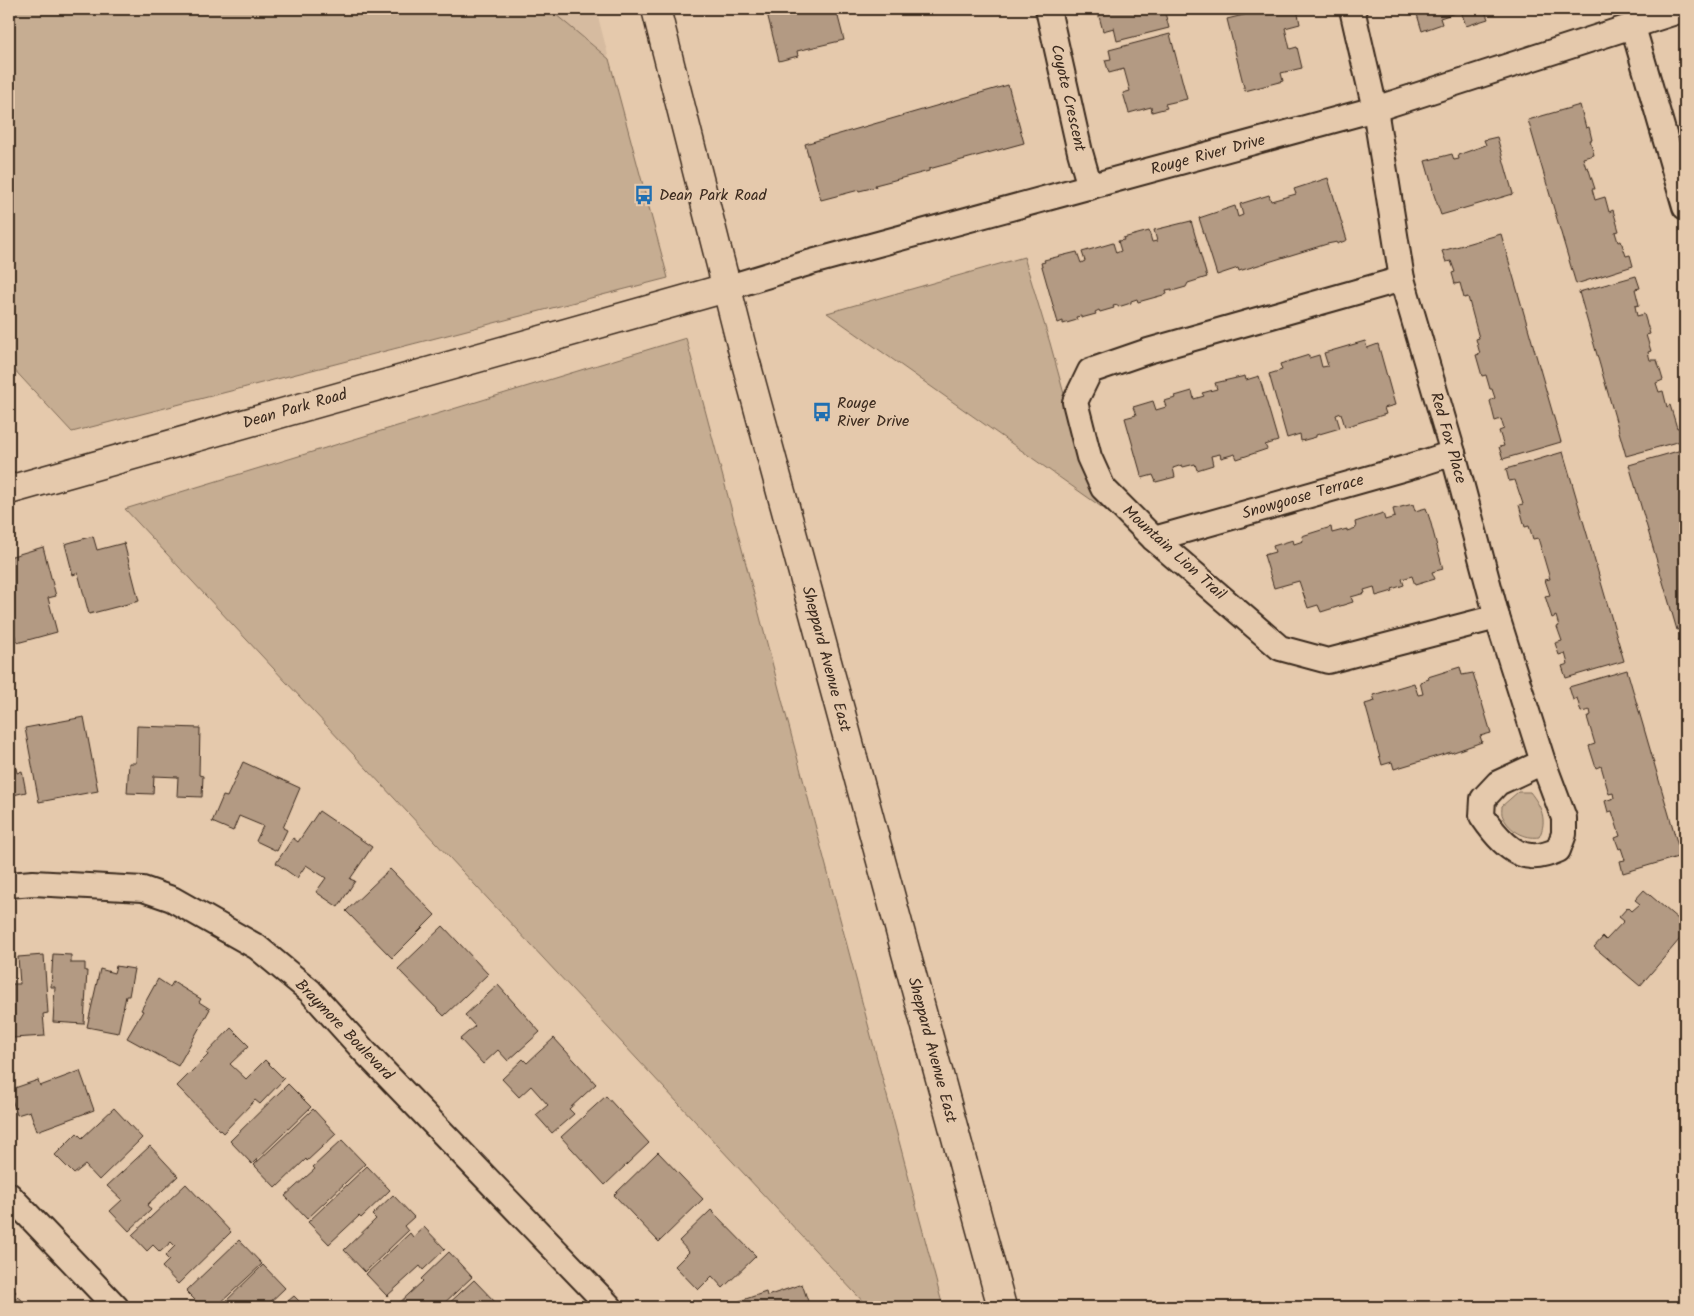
<svg xmlns="http://www.w3.org/2000/svg" width="1694" height="1316" font-family="Kalam,sans-serif">
<style>
.built{fill:#d6bba0}
.green{fill:#c6ad92;stroke:#806c58}
.building{fill:#b39a83;stroke:#3b2a1e}
.lines{fill:none;stroke-linecap:round;stroke-linejoin:round}
.street-casing{stroke:#3b2a1e;stroke-width:28}
.secondary-casing{stroke:#3b2a1e;stroke-width:31}
.street{stroke:#e5c9ac;stroke-width:24}
.secondary{stroke:#e5c9ac;stroke-width:28}
.labels{text-anchor:middle;dominant-baseline:central;stroke-width:4;stroke-linejoin:round;paint-order:stroke}
.street-label{font-size:16px;fill:#3b2a1e;stroke:#e5c9ac}
.poi-label{font-size:16px;fill:#3b2a1e;stroke:#e5c9ac;text-anchor:start}
</style>
<rect width="100%" height="100%" fill="#e5c9ac"/>
<filter id="ink" filterUnits="userSpaceOnUse"><feTurbulence type="fractalNoise" baseFrequency=".02" numOctaves="2"/><feDisplacementMap in="SourceGraphic" scale="10" xChannelSelector="R" yChannelSelector="G"/><feConvolveMatrix kernelMatrix="1 2 1 2 8 2 1 2 1" color-interpolation-filters="sRGB"/></filter>
<g filter="url(#ink)">
<path class="built" d="M 549,9 L 596,9 L 609,59 L 551,12 Z"/>
<g class="green">
<path d="M 9,9 L 549,9 L 609,59 L 668,278 L 72,432 L 9,364 Z"/>
<path d="M 1024,257 L 1050,343 L 1081,456 L 1117,518 L 827,313 Z"/>
<path d="M 686,338 L 943,1307 L 868,1307 L 125,509 Z"/>
<path d="M 1518,792 L 1530,792 C 1541,806 1548,820 1539,837 C 1525,839 1510,831 1503,817 C 1501,814 1502,809 1502,806 Z"/>
</g>
<g class="building">
<path d="M 766,9 L 836,9 L 844,40 L 797,51 L 798,56 L 779,61 Z"/>
<path d="M 1097,9 L 1164,9 L 1169,28 L 1117,41 L 1114,28 L 1103,31 Z"/>
<path d="M 1268,9 L 1297,9 L 1300,24 L 1285,28 L 1290,49 L 1297,47 L 1302,68 L 1281,73 L 1283,81 L 1245,91 L 1227,19 Z"/>
<path d="M 1408,9 L 1484,9 L 1488,19 L 1466,26 L 1461,11 L 1440,18 L 1442,24 L 1422,31 L 1416,11 L 1410,13 Z"/>
<path d="M 1170,34 L 1187,99 L 1165,104 L 1167,108 L 1152,112 L 1151,107 L 1129,113 L 1123,93 L 1130,91 L 1124,69 L 1109,73 L 1105,60 L 1111,59 L 1109,50 Z"/>
<path d="M 1008,85 L 1024,143 L 929,169 L 929,171 L 875,185 L 876,187 L 859,191 L 859,190 L 821,200 L 805,144 Z"/>
<path d="M 1580,105 L 1586,128 L 1589,127 L 1592,140 L 1590,140 L 1594,155 L 1583,158 L 1586,168 L 1588,167 L 1595,189 L 1592,189 L 1595,200 L 1605,197 L 1609,212 L 1613,210 L 1619,231 L 1615,232 L 1618,242 L 1621,241 L 1626,256 L 1630,255 L 1633,266 L 1576,284 L 1528,120 Z"/>
<path d="M 1497,137 L 1513,194 L 1441,215 L 1432,189 L 1433,189 L 1425,161 L 1452,154 L 1454,160 L 1459,159 L 1458,155 L 1486,145 L 1484,140 Z"/>
<path d="M 1328,178 L 1347,240 L 1337,244 L 1337,242 L 1327,244 L 1239,271 L 1238,268 L 1217,275 L 1199,218 L 1235,206 L 1238,217 L 1243,215 L 1240,204 L 1269,195 L 1271,201 L 1296,194 L 1294,189 Z"/>
<path d="M 1191,221 L 1207,277 L 1188,283 L 1186,287 L 1172,291 L 1172,289 L 1166,290 L 1167,294 L 1138,302 L 1137,299 L 1131,301 L 1131,303 L 1118,307 L 1118,305 L 1113,306 L 1114,308 L 1100,312 L 1099,310 L 1095,312 L 1096,314 L 1081,318 L 1081,316 L 1076,317 L 1077,320 L 1063,324 L 1063,321 L 1058,323 L 1041,263 L 1045,262 L 1044,260 L 1077,252 L 1081,263 L 1085,261 L 1082,252 L 1113,243 L 1116,253 L 1121,251 L 1118,241 L 1124,240 L 1123,238 L 1149,231 L 1152,242 L 1157,241 L 1154,230 Z"/>
<path d="M 1501,234 L 1561,442 L 1503,459 L 1499,447 L 1504,446 L 1499,431 L 1504,429 L 1501,419 L 1495,421 L 1490,401 L 1495,398 L 1492,389 L 1490,389 L 1486,375 L 1482,376 L 1476,355 L 1480,354 L 1476,339 L 1479,338 L 1468,297 L 1464,298 L 1460,283 L 1455,284 L 1452,273 L 1455,272 L 1451,261 L 1446,262 L 1442,251 Z"/>
<path d="M 1636,276 L 1640,288 L 1635,289 L 1639,305 L 1635,306 L 1637,316 L 1644,314 L 1650,334 L 1646,335 L 1651,351 L 1648,352 L 1650,360 L 1657,360 L 1663,380 L 1656,383 L 1659,392 L 1663,391 L 1667,407 L 1670,405 L 1677,428 L 1681,427 L 1684,440 L 1626,456 L 1579,292 Z"/>
<path d="M 1365,341 L 1367,348 L 1378,344 L 1395,405 L 1384,408 L 1386,414 L 1345,427 L 1341,413 L 1336,415 L 1340,428 L 1316,435 L 1316,437 L 1301,441 L 1300,434 L 1287,438 L 1269,374 L 1282,370 L 1280,364 L 1309,355 L 1309,358 L 1319,355 L 1322,367 L 1328,366 L 1324,353 Z"/>
<path d="M 1245,376 L 1246,380 L 1259,376 L 1278,441 L 1265,445 L 1267,449 L 1237,459 L 1235,454 L 1221,458 L 1220,454 L 1211,456 L 1213,465 L 1197,470 L 1195,464 L 1183,467 L 1182,465 L 1173,468 L 1175,477 L 1156,482 L 1153,475 L 1142,478 L 1125,418 L 1136,415 L 1133,407 L 1153,401 L 1156,410 L 1166,407 L 1164,401 L 1176,398 L 1175,396 L 1192,391 L 1194,399 L 1204,396 L 1202,393 L 1217,389 L 1215,383 Z"/>
<path d="M 1685,449 L 1685,627 L 1677,630 L 1629,465 Z"/>
<path d="M 1563,452 L 1624,661 L 1566,678 L 1562,666 L 1568,664 L 1565,653 L 1559,655 L 1555,643 L 1562,641 L 1557,627 L 1559,626 L 1556,616 L 1552,618 L 1545,596 L 1550,595 L 1545,580 L 1550,579 L 1538,538 L 1533,539 L 1529,526 L 1525,527 L 1519,505 L 1523,504 L 1515,480 L 1509,481 L 1506,469 Z"/>
<path d="M 1413,504 L 1415,511 L 1426,508 L 1430,520 L 1443,569 L 1432,572 L 1435,579 L 1415,585 L 1412,576 L 1402,579 L 1404,585 L 1392,589 L 1393,591 L 1376,596 L 1374,587 L 1364,590 L 1365,593 L 1351,597 L 1353,602 L 1321,612 L 1318,605 L 1308,608 L 1299,581 L 1274,588 L 1264,555 L 1275,552 L 1273,546 L 1293,540 L 1294,544 L 1303,541 L 1302,536 L 1331,527 L 1332,533 L 1347,529 L 1347,531 L 1356,528 L 1355,522 L 1383,513 L 1385,520 L 1395,517 L 1393,509 Z"/>
<path d="M 93,536 L 97,550 L 124,543 L 139,601 L 89,614 L 78,573 L 73,575 L 65,544 Z"/>
<path d="M 43,547 L 56,596 L 48,598 L 57,632 L 17,643 L 9,616 L 9,557 Z"/>
<path d="M 1685,638 L 1685,660 L 1679,639 Z"/>
<path d="M 1460,667 L 1462,675 L 1473,673 L 1491,733 L 1480,736 L 1482,742 L 1451,753 L 1451,752 L 1394,769 L 1392,762 L 1382,765 L 1365,704 L 1375,701 L 1373,695 L 1414,683 L 1418,695 L 1423,694 L 1420,682 L 1429,679 L 1428,677 Z"/>
<path d="M 1627,670 L 1681,856 L 1623,873 L 1620,861 L 1625,860 L 1621,848 L 1619,849 L 1615,838 L 1620,836 L 1612,811 L 1608,812 L 1605,801 L 1614,798 L 1613,793 L 1609,794 L 1601,766 L 1596,768 L 1589,746 L 1595,744 L 1587,717 L 1591,715 L 1590,710 L 1581,712 L 1577,698 L 1573,700 L 1569,687 Z"/>
<path d="M 84,717 L 98,791 L 39,802 L 25,728 Z"/>
<path d="M 137,726 L 200,728 L 199,775 L 203,776 L 202,797 L 177,796 L 178,777 L 154,776 L 153,794 L 127,793 L 129,763 L 136,763 Z"/>
<path d="M 9,735 L 17,773 L 22,771 L 26,792 L 9,796 Z"/>
<path d="M 243,762 L 300,788 L 283,828 L 287,830 L 277,851 L 256,841 L 263,826 L 239,816 L 233,831 L 212,822 L 223,796 L 227,797 Z"/>
<path d="M 319,811 L 372,847 L 350,879 L 355,881 L 338,907 L 316,892 L 326,878 L 306,865 L 297,878 L 276,863 L 293,838 L 298,842 Z"/>
<path d="M 390,869 L 435,915 L 392,958 L 346,911 Z"/>
<path d="M 1644,890 L 1685,925 L 1685,933 L 1640,986 L 1594,947 L 1603,937 L 1606,940 L 1624,921 L 1619,917 L 1628,907 L 1632,911 L 1640,904 L 1635,900 Z"/>
<path d="M 443,926 L 488,974 L 444,1016 L 398,969 Z"/>
<path d="M 53,954 L 71,955 L 71,963 L 85,963 L 85,971 L 87,971 L 84,1024 L 53,1022 L 55,987 L 51,987 Z"/>
<path d="M 44,955 L 48,1013 L 43,1014 L 45,1036 L 13,1038 L 9,984 L 20,984 L 18,957 Z"/>
<path d="M 116,966 L 134,969 L 129,996 L 126,996 L 118,1033 L 87,1027 L 100,969 L 114,973 Z"/>
<path d="M 158,979 L 170,987 L 173,982 L 201,999 L 199,1002 L 210,1009 L 178,1066 L 127,1038 L 143,1011 L 141,1010 Z"/>
<path d="M 498,985 L 540,1032 L 508,1061 L 498,1050 L 483,1064 L 460,1039 L 475,1026 L 465,1015 Z"/>
<path d="M 231,1028 L 249,1046 L 230,1064 L 246,1079 L 265,1060 L 284,1079 L 260,1104 L 255,1100 L 223,1133 L 177,1086 L 208,1055 L 207,1053 Z"/>
<path d="M 554,1038 L 596,1084 L 569,1109 L 574,1114 L 552,1133 L 536,1115 L 548,1105 L 531,1086 L 519,1097 L 502,1079 L 523,1059 L 527,1063 Z"/>
<path d="M 80,1071 L 94,1110 L 37,1131 L 30,1111 L 17,1115 L 9,1090 L 38,1080 L 40,1086 Z"/>
<path d="M 288,1084 L 311,1107 L 252,1164 L 230,1141 Z"/>
<path d="M 606,1096 L 649,1143 L 605,1185 L 561,1137 Z"/>
<path d="M 114,1108 L 142,1138 L 99,1180 L 85,1165 L 74,1174 L 55,1155 L 77,1133 L 82,1138 Z"/>
<path d="M 313,1109 L 336,1134 L 307,1161 L 306,1159 L 276,1188 L 254,1165 Z"/>
<path d="M 342,1140 L 365,1164 L 307,1219 L 285,1196 L 315,1169 L 313,1167 Z"/>
<path d="M 150,1146 L 178,1176 L 147,1205 L 151,1210 L 129,1231 L 110,1211 L 122,1200 L 107,1186 Z"/>
<path d="M 658,1152 L 703,1199 L 659,1242 L 614,1195 Z"/>
<path d="M 367,1166 L 390,1190 L 361,1218 L 359,1216 L 329,1244 L 308,1222 Z"/>
<path d="M 186,1184 L 231,1232 L 178,1284 L 162,1267 L 169,1260 L 165,1256 L 175,1246 L 171,1242 L 160,1252 L 153,1245 L 147,1251 L 132,1235 Z"/>
<path d="M 393,1195 L 414,1217 L 404,1226 L 408,1231 L 365,1272 L 344,1250 L 376,1219 L 372,1215 Z"/>
<path d="M 711,1210 L 756,1256 L 723,1288 L 712,1276 L 698,1290 L 675,1266 L 689,1252 L 679,1241 Z"/>
<path d="M 424,1227 L 445,1249 L 423,1270 L 420,1266 L 387,1296 L 366,1274 L 410,1233 L 413,1237 Z"/>
<path d="M 239,1240 L 262,1264 L 216,1307 L 212,1307 L 209,1303 L 204,1307 L 202,1307 L 186,1291 Z"/>
<path d="M 449,1252 L 472,1277 L 440,1307 L 395,1307 L 423,1281 L 421,1279 Z"/>
<path d="M 263,1265 L 285,1288 L 265,1307 L 220,1307 Z"/>
<path d="M 474,1280 L 497,1304 L 493,1307 L 445,1307 Z"/>
<path d="M 802,1284 L 810,1307 L 739,1307 L 737,1302 L 766,1292 L 767,1296 Z"/>
<path d="M 9,1285 L 16,1292 L 9,1298 Z"/>
<path d="M 18,1296 L 28,1307 L 9,1307 L 9,1305 Z"/>
<path d="M 294,1296 L 305,1307 L 281,1307 Z"/>
</g>
<g class="lines">
<defs>
<g id="street">
<path d="M 1048,9 L 1080,152 L 1090,187"/>
<path d="M 1352,9 L 1375,109 L 1402,279 L 1453,453 L 1497,617 L 1543,762 L 1564,818 L 1564,834 L 1558,850 C 1549,854 1540,857 1531,856 C 1510,855 1493,832 1482,816 L 1483,799 L 1498,783 L 1543,762"/>
<path d="M 1633,27 L 1685,207"/>
<path d="M 1402,279 L 1148,351 L 1090,371 L 1075,402 L 1089,457 L 1103,488 L 1154,539 L 1280,648 L 1328,661 L 1497,617"/>
<path d="M 726,288 L 808,263 L 1375,109 L 1685,9"/>
<path d="M 1154,539 L 1416,465 L 1453,453"/>
<path d="M 9,885 L 33,883 L 143,889 L 172,899 L 257,947 L 310,991 L 364,1051 L 610,1307"/>
<path d="M 9,1195 L 116,1307"/>
</g>
<g id="secondary">
<path d="M 656,9 L 743,352 L 1002,1307"/>
<path d="M 9,490 L 726,288"/>
</g>
</defs>
<use href="#street" class="street-casing"/>
<use href="#secondary" class="secondary-casing"/>
<use href="#street" class="street"/>
<use href="#secondary" class="secondary"/>
</g>
</g>
<defs>
<symbol id="bus-bare" viewBox="-9 -9 18 18"><path d="M-5-6H5V4H4V6H2V4H-2V6H-4V4H-5ZM-3.5-4V0h7V-4ZM-3.5 1.2v1.5H-2V1.2ZM2 1.2v1.5H3.5V1.2Z" fill="#1f6fb2" stroke="#e5c9ac" stroke-width="2.5" paint-order="stroke"/></symbol>
</defs>
<g fill-rule="evenodd">
<use href="#bus-bare" x="630" y="181" width="28" height="28"/>
<use href="#bus-bare" x="808" y="398" width="28" height="28"/>
</g>
<g class="labels">
<g class="street-label">
<text transform="translate(1068 98) rotate(77)">Coyote Crescent</text>
<text transform="translate(1208 155) rotate(-15)">Rouge River Drive</text>
<text transform="translate(295 409) rotate(-16)">Dean Park Road</text>
<text transform="translate(1448 438) rotate(74)">Red Fox Place</text>
<text transform="translate(1303 497) rotate(-16)">Snowgoose Terrace</text>
<text transform="translate(1174 553) rotate(42)">Mountain Lion Trail</text>
<text transform="translate(826 659) rotate(75)">Sheppard Avenue East</text>
<text transform="translate(344 1030) rotate(46)">Braymore Boulevard</text>
<text transform="translate(932 1050) rotate(75)">Sheppard Avenue East</text>
</g>
<g class="poi-label">
<text x="659" y="195">Dean Park Road</text>
<text x="837" y="403">Rouge<tspan x="837" dy="18">River Drive</tspan></text>
</g>
</g>
<rect width="1694" height="1316" fill="none" stroke="#e5c9ac" stroke-width="30"/>
<rect x="15" y="15" width="1664" height="1286" fill="none" stroke="#3b2a1e" stroke-width="2" filter="url(#ink)"/>
</svg>
